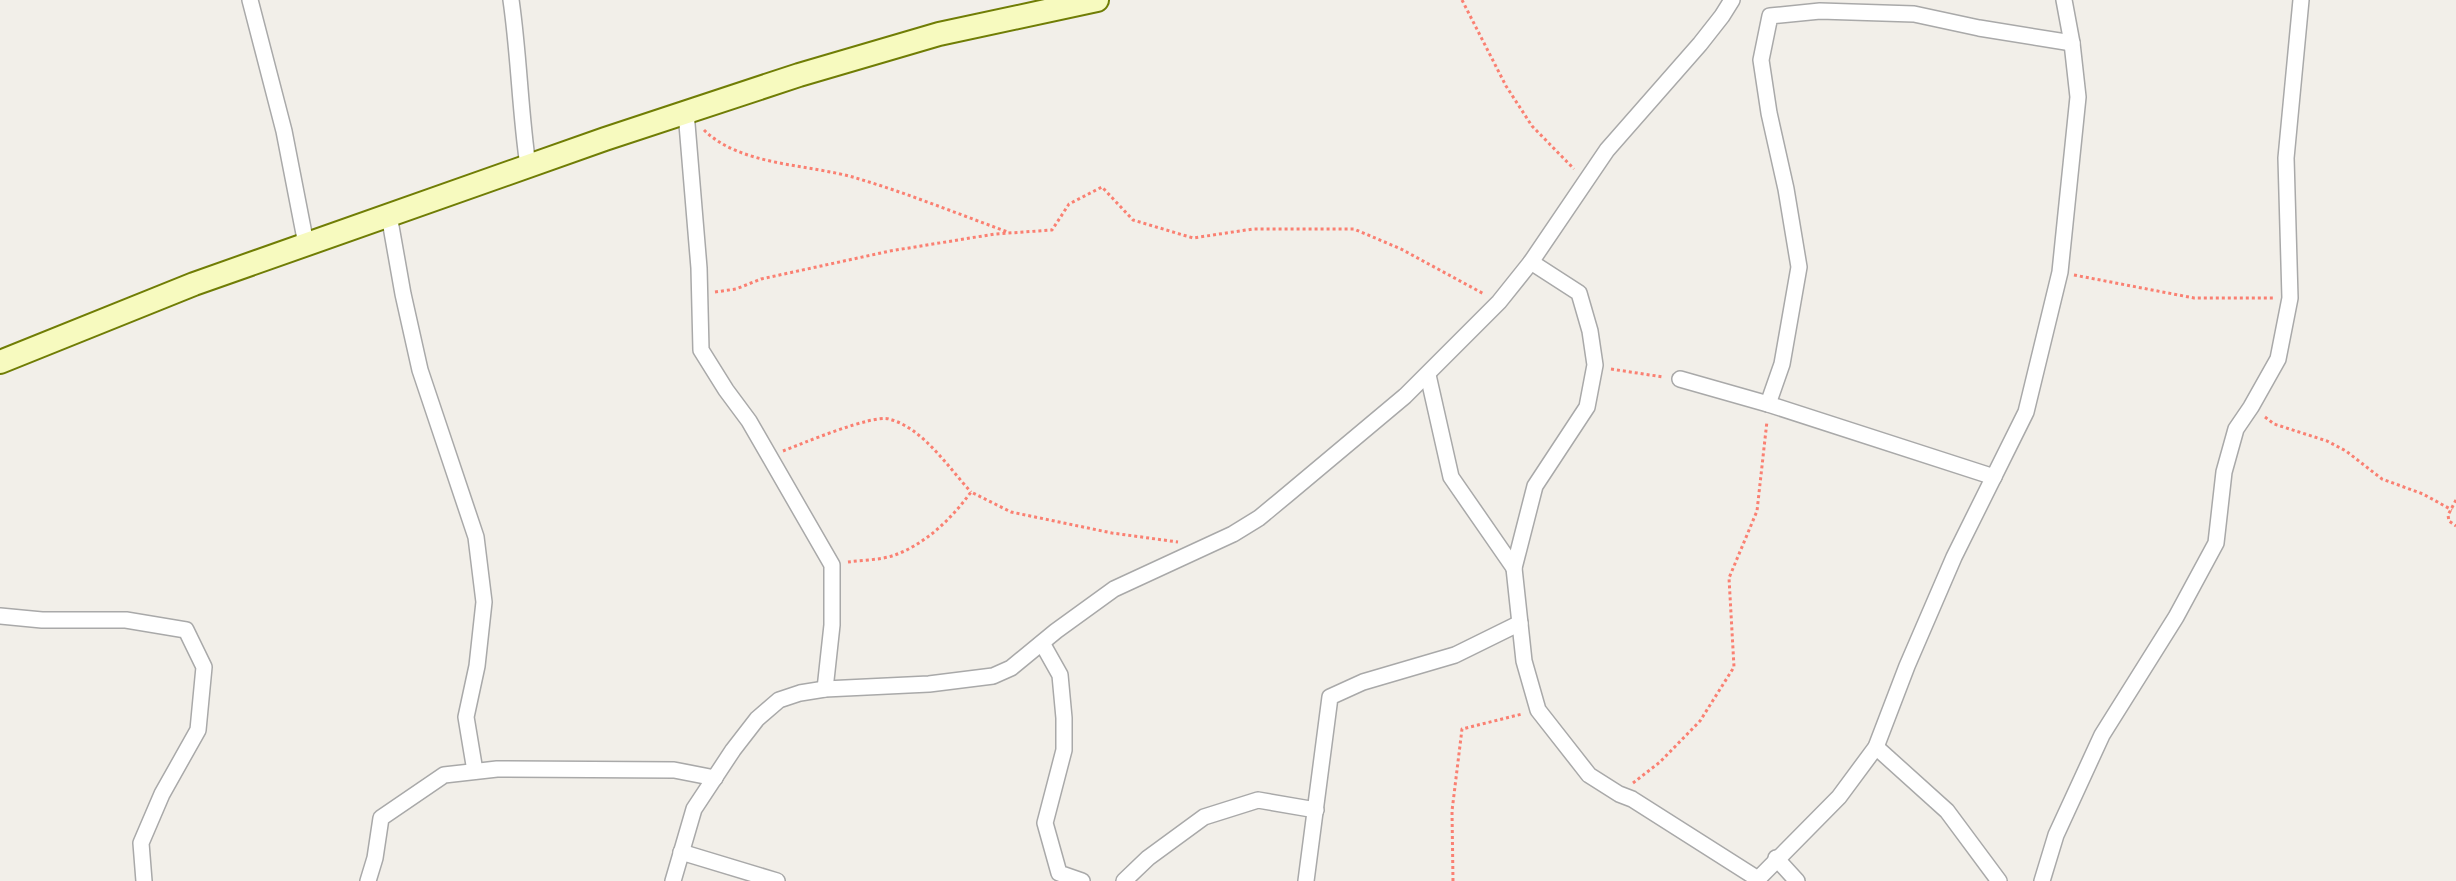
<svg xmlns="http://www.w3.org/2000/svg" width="2456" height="881" font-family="Jost,sans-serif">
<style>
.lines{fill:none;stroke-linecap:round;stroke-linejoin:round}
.minor-casing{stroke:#a9a9a9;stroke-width:18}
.secondary-casing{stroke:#707d05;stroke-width:26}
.path{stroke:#fa8072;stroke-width:3;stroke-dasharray:3 3;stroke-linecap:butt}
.minor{stroke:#fff;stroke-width:15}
.secondary{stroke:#f7fabf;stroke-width:22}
</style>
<rect width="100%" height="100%" fill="#f2efe9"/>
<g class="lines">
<defs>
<g id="minor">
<path d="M 250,0 L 284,131 L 306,244"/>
<path d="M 511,0 C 519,55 520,111 528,166"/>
<path d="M 686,112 L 699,268 L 701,350 L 726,390 L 749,421 L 832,565 L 832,625 L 825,689"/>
<path d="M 389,215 L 403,294 L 420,370 L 476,537 L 484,602 L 477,666 L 466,717 L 475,771"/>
<path d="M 1531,262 L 1579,293 L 1590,331 L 1595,365 L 1587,407 L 1535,486 L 1514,568 L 1524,661 L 1538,710 L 1589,775 L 1619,794 L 1632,799 L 1758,879"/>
<path d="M 1428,375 L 1451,477 L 1514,568"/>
<path d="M 1680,379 L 1768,404 L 1994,477"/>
<path d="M 1768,404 L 1782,364 L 1799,267 L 1786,189 L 1769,113 L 1761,60 L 1770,16 L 1820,11 L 1914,14 L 1979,28 L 2072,43"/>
<path d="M 0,616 L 42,620 L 126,620 L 186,630 L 204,667 L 198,730 L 162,794 L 141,843 L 144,881"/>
<path d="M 1042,643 L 1060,675 L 1064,718 L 1064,750 L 1045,823 L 1059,873 L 1082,881"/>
<path d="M 1876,747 L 1947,811 L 1999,881"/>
<path d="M 681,852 L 777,881"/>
<path d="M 1776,858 L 1797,881"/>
<path d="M 368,881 L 375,858 L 381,818 L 444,775 L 497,769 L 674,770 L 715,778"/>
<path d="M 673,881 L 694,809 L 733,750 L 757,719 L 779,700 L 800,693 L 825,689 L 929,684 L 993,676 L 1011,668 L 1056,631 L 1114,589 L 1233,534 L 1259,518 L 1288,494 L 1405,396 L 1499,302 L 1531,262 L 1607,150 L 1700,44 L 1722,16 L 1732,0"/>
<path d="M 1124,881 L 1148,858 L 1204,817 L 1258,800 L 1316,810"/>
<path d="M 1306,881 L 1330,697 L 1363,682 L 1455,655 L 1520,623"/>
<path d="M 1756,881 L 1839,797 L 1876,747 L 1907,666 L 1954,557 L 2026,412 L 2060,272 L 2078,97 L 2072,43 L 2064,0"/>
<path d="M 2042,881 L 2056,835 L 2102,735 L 2176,617 L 2216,543 L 2224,472 L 2236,429 L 2251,407 L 2278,359 L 2290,298 L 2286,158 L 2301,0"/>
</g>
<path id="secondary" d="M 0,362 L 194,284 L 605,139 L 799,75 L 939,34 L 1097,0"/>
</defs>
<use href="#minor" class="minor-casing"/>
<use href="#secondary" class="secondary-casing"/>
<g class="path">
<path d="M 1462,0 L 1506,86 L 1532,126 L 1574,169"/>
<path d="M 704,130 C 740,166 809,164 856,178 C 907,193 958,214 1008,232"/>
<path d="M 2074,275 L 2194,298 L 2275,298"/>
<path d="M 715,292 L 736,289 L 761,279 L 890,251 L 995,234 L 1052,230 L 1069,204 L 1102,187 L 1133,220 L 1193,238 L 1253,229 L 1354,229 L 1401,249 L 1484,294"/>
<path d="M 1611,369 L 1663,377"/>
<path d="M 2265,417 L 2274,424 L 2327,441 L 2346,451 L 2382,479 L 2423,494 L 2452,510"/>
<path d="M 783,451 C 801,444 873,414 889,419 C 923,428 948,467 971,492"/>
<path d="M 2456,500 L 2448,515 L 2449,521 L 2456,526"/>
<path d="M 848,562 C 863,560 881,560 895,555 C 927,543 952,518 971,492 L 1011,512 L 1112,533 L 1178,542"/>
<path d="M 1633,783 L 1660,762 L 1700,721 L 1734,667 L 1729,578 L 1757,511 L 1767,421"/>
<path d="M 1453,881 L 1452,811 L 1462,729 L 1522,714"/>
</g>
<use href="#minor" class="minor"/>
<use href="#secondary" class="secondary"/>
</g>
</svg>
